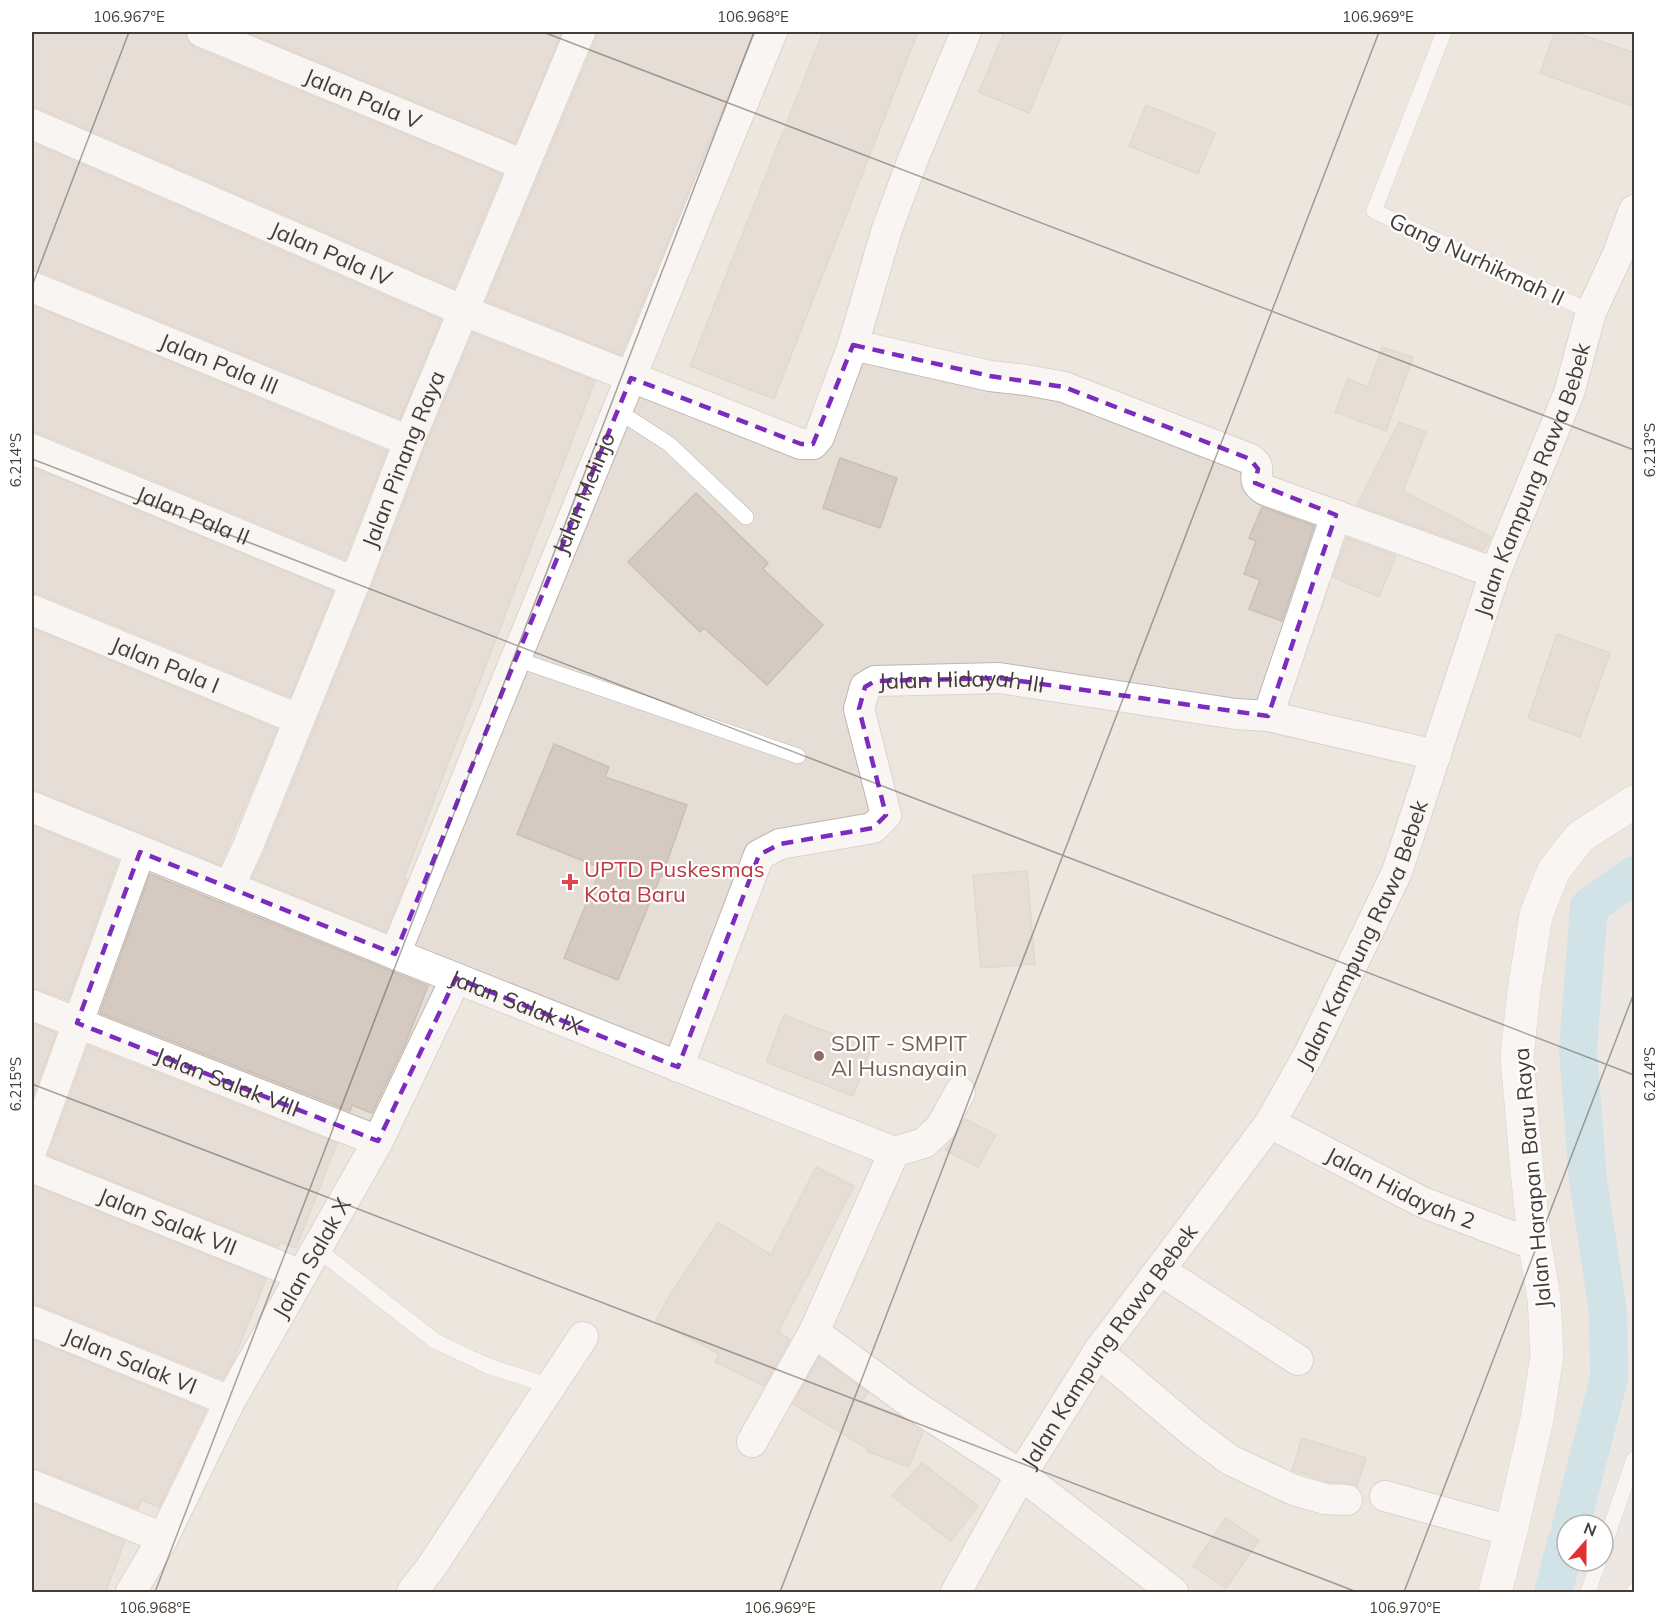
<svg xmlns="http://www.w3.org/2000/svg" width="1666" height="1624" font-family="Mulish,sans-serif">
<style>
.residential{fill:#e5ded6}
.industrial{fill:#e4dfdc;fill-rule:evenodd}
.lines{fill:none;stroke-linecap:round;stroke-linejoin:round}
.canal{stroke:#abd7e7;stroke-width:38}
.building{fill:#d5cac1;stroke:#ccbeb2;stroke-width:1.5}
.service-casing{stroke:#bfb6ae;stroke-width:16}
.minor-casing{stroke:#bfb6ae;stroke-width:32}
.tertiary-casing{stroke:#bfb6ae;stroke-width:34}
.service{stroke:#fff;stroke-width:15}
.minor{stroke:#fff;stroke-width:30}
.tertiary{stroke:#fff;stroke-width:33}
.marked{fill:none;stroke:#7b2cbf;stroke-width:4.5;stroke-dasharray:12 8;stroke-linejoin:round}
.ticks{fill:none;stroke:#443d37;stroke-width:1.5;stroke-opacity:0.45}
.health-dot{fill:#e0444e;stroke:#fff;stroke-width:2}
.education-dot{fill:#8d6e63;stroke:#fff;stroke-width:2}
.labels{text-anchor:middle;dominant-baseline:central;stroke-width:4.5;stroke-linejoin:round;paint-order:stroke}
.street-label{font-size:22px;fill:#443d37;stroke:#fff}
.health-label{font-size:22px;fill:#be3a42;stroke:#fff;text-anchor:start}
.education-label{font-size:22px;fill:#785e54;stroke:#fff;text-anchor:start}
.neatline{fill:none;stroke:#443d37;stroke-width:2}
.ticks-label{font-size:15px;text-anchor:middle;fill:#443d37}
</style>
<rect width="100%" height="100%" fill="#f2ede7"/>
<path class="residential" d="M 32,32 L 1634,32 L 1634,841 L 1592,868 L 1573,1021 L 1572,1233 L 1608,1333 L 1532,1592 L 32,1592 Z"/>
<path class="industrial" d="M 1634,841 L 1634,1592 L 1532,1592 L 1608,1333 L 1572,1233 L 1573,1021 L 1592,868 ZM 1567,1525 L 1603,1525 L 1603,1561 L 1567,1561 Z"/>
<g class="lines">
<g class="canal">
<path d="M 1571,1525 L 1609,1378 L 1608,1312 L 1588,1180 L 1578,1049 L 1589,907 L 1634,875"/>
<path d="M 1553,1592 L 1567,1539"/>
</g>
</g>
<g class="building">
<path d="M 32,32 L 185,32 L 188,42 L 195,48 L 502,174 L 454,288 L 39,108 L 32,107 Z"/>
<path d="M 246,32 L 562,32 L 515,143 Z"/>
<path d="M 597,32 L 754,32 L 621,355 L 486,301 L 596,39 Z"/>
<path d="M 823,32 L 918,32 L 774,399 L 690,366 Z"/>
<path d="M 1004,32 L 1063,32 L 1029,113 L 979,92 Z"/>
<path d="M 1555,32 L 1574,32 L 1635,53 L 1635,107 L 1540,73 Z"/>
<path d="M 1146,105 L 1215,133 L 1198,174 L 1129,146 Z"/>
<path d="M 32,143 L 441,320 L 400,419 L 39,271 L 32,270 Z"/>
<path d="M 32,305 L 387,451 L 345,559 L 39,433 L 32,432 Z"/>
<path d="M 473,333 L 595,381 L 404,878 L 407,879 L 386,932 L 252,878 L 264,853 L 371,588 L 425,447 Z"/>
<path d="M 1382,347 L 1413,357 L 1386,431 L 1335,412 L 1348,379 L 1368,387 Z"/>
<path d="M 1399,422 L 1426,432 L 1403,491 L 1491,537 L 1483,550 L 1357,505 Z"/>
<path d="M 840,458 L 897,478 L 880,528 L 823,508 Z"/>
<path d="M 32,467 L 333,591 L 290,697 L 39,594 L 32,593 Z"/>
<path d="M 696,493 L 768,563 L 763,569 L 823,625 L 767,685 L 704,628 L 700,632 L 628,562 Z"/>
<path d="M 1262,507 L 1314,526 L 1282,621 L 1249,609 L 1260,580 L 1244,574 L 1256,541 L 1249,538 Z"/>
<path d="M 1347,538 L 1396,556 L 1379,597 L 1333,577 Z"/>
<path d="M 32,628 L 277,729 L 220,865 L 38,791 L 32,790 Z"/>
<path d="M 1557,634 L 1610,653 L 1580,737 L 1528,718 Z"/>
<path d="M 554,744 L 609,767 L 605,777 L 687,805 L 662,876 L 661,875 L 618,980 L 564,958 L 601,868 L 517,834 Z"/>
<path d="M 32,825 L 118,861 L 68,1000 L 38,989 L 32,988 Z"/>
<path d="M 1027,871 L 1035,964 L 981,968 L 973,875 Z"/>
<path d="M 150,874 L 428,986 L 406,1042 L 372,1113 L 352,1105 L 350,1111 L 100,1013 Z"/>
<path d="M 784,1015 L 871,1049 L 853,1096 L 766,1062 Z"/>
<path d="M 32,1023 L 56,1033 L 32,1100 Z"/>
<path d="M 88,1046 L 337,1143 L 296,1248 L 280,1242 L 278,1247 L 48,1155 Z"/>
<path d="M 965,1119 L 996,1135 L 978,1167 L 945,1150 L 956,1135 Z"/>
<path d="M 816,1167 L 854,1186 L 778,1332 L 790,1339 L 764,1386 L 715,1362 L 719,1354 L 656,1321 L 673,1289 L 674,1289 L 718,1222 L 771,1255 Z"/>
<path d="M 32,1185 L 266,1279 L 234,1359 L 223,1379 L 38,1305 L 32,1304 Z"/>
<path d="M 32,1339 L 206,1410 L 159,1507 L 141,1500 L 138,1509 L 38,1469 L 32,1468 Z"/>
<path d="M 819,1357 L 868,1393 L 862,1401 L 898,1415 L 923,1432 L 909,1467 L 867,1451 L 868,1449 L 793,1404 Z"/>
<path d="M 1302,1438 L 1366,1458 L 1357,1486 L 1348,1483 L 1328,1482 L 1292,1470 Z"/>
<path d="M 922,1463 L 978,1506 L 951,1541 L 892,1496 Z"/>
<path d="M 32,1503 L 125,1541 L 105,1593 L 32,1593 Z"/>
<path d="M 1226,1518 L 1259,1541 L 1226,1588 L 1193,1566 Z"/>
</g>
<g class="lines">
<defs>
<g id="service">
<path d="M 1444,32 L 1374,211 L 1591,312"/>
<path d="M 618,411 L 669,444 L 746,517"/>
<path d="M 516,659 L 798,756"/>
<path d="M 317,1249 L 435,1341 L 488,1366 L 550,1386"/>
<path d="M 1603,1549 L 1634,1459"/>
<path d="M 1588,1592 L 1599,1561"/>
<path d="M 1634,1592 L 1634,1591"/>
</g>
<g id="minor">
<path id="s1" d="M 202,32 L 524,165"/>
<path id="s2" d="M 32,124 L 464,311 L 801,444 L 813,444 L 819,437 L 853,345 L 887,229 L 915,154 L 966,32"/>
<path id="s3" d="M 32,287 L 409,441"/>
<path d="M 853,345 L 990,376 L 1026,380 L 1064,387 L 1250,459 C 1268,470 1245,477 1265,490 L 1495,573"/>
<path id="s4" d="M 32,449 L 355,582"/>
<path id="s5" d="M 32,610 L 298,719"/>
<path d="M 1268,716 L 1436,755"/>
<path id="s6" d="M 32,807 L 395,954 L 894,1152"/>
<path id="s7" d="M 229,887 L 248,846 L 355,582 L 409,441 L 580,32"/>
<path id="s8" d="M 395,954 L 772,32"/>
<path id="s9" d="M 32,1005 L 378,1141"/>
<path id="s10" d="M 678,1067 L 759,855 L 780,844 L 873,828 L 886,815 L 859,709 L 865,687 L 875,681 L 999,678 L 1236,714 L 1268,716 L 1336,515"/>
<path id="s11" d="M 1270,1123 L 1422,1202 L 1535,1245"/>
<path d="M 32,1149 L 140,852"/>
<path id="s12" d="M 32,1167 L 302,1275"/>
<path d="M 1160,1270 L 1298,1360"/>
<path id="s13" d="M 32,1321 L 230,1401"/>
<path d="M 814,1332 L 912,1404 L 1021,1475 L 1173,1592"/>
<path d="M 1098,1352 L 1195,1434 L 1230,1460 L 1294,1490 L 1325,1499 L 1347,1500"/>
<path d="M 752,1442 L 814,1332 L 894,1152 L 924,1143 L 941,1127 L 960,1092"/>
<path d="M 32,1485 L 163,1538"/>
<path d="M 1385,1496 L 1511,1531"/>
<path id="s14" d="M 131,1592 L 163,1538 L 230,1401 L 378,1141 L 456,978"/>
<path d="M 412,1592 L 432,1566 L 583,1337"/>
<path id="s15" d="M 956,1592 L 1021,1475 L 1098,1352 L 1270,1123 L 1309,1054 L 1397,872 L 1495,573 L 1569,393 L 1591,312 L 1618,254 L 1634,210"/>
</g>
<path id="tertiary" d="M 1495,1592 L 1511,1531 L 1537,1419 L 1547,1356 L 1544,1298 L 1535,1245 L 1527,1171 L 1517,1057 L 1524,991 L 1536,915 L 1554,870 L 1580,837 L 1634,802"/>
</defs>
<use href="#service" class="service-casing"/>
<use href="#minor" class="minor-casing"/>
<use href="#tertiary" class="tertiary-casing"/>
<use href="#service" class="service"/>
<use href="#minor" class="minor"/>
<use href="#tertiary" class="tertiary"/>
</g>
<path d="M0 0H1666V1624H0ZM 853,345 L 990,376 L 1064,387 L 1250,459 L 1258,469 L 1255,483 L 1336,515 L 1268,716 L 999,678 L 875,681 L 865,687 L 859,709 L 886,815 L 873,828 L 780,844 L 759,855 L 678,1067 L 456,978 L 378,1141 L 77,1023 L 140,852 L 395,954 L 631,378 L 801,444 L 813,444 Z" fill="#f2ede7" fill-opacity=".55" fill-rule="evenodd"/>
<path class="marked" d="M 853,345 L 990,376 L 1064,387 L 1250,459 L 1258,469 L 1255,483 L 1336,515 L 1268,716 L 999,678 L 875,681 L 865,687 L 859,709 L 886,815 L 873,828 L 780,844 L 759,855 L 678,1067 L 456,978 L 378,1141 L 77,1023 L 140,852 L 395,954 L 631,378 L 801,444 L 813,444 Z"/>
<path class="ticks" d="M 543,32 L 1634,450M 32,286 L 129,32M 32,459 L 1634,1075M 32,1084 L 1357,1592M 155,1592 L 754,32M 780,1592 L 1379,32M 1404,1592 L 1634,993"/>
<path class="health-dot" d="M567 873h6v6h6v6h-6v6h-6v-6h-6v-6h6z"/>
<circle class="education-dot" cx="819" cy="1056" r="6"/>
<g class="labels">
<g class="street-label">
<text stroke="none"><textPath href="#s1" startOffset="174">Jalan Pala V</textPath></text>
<text stroke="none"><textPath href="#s2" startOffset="326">Jalan Pala IV</textPath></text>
<text transform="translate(1477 259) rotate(25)">Gang Nurhikmah II</text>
<text stroke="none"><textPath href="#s3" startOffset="202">Jalan Pala III</textPath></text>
<text stroke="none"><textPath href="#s7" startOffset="462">Jalan Pinang Raya</textPath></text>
<text stroke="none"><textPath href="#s15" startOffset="1262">Jalan Kampung Rawa Bebek</textPath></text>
<text stroke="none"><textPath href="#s8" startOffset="498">Jalan Melinjo</textPath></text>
<text stroke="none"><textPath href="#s4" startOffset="174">Jalan Pala II</textPath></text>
<text stroke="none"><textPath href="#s5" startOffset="144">Jalan Pala I</textPath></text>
<text stroke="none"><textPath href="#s10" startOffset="594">Jalan Hidayah III</textPath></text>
<text stroke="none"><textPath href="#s15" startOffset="776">Jalan Kampung Rawa Bebek</textPath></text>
<text stroke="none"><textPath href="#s6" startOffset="522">Jalan Salak IX</textPath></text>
<text stroke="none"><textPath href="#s9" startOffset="210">Jalan Salak VIII</textPath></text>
<text transform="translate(1532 1178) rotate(-95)">Jalan Harapan Baru Raya</text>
<text stroke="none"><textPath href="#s11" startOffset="146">Jalan Hidayah 2</textPath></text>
<text stroke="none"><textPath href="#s12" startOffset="146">Jalan Salak VII</textPath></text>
<text stroke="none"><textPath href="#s14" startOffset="380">Jalan Salak X</textPath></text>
<text stroke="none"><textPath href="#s15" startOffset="290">Jalan Kampung Rawa Bebek</textPath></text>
<text stroke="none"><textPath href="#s13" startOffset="106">Jalan Salak VI</textPath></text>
</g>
<g class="health-label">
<text x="584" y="869">UPTD Puskesmas<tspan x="584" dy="25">Kota Baru</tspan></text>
</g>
<g class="education-label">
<text x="831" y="1043">SDIT - SMPIT<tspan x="831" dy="25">Al Husnayain</tspan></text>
</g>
</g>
<rect width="1666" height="1624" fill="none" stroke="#ffffff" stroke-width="66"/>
<g transform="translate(1585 1543) rotate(21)"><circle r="28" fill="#ffffff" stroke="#b4b1af" stroke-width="1.5"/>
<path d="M0-4.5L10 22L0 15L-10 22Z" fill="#e03130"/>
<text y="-9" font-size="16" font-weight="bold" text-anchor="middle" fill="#443d37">N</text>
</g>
<rect x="33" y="33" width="1600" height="1558" class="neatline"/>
<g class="ticks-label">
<text x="129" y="22">106.967°E</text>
<text x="753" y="22">106.968°E</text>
<text x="1378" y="22">106.969°E</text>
<text transform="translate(1650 450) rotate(-90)" y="5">6.213°S</text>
<text transform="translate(16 460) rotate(-90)" y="5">6.214°S</text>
<text transform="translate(1650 1074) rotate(-90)" y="5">6.214°S</text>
<text transform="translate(16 1084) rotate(-90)" y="5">6.215°S</text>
<text x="155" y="1613">106.968°E</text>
<text x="780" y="1613">106.969°E</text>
<text x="1405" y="1613">106.970°E</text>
</g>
</svg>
